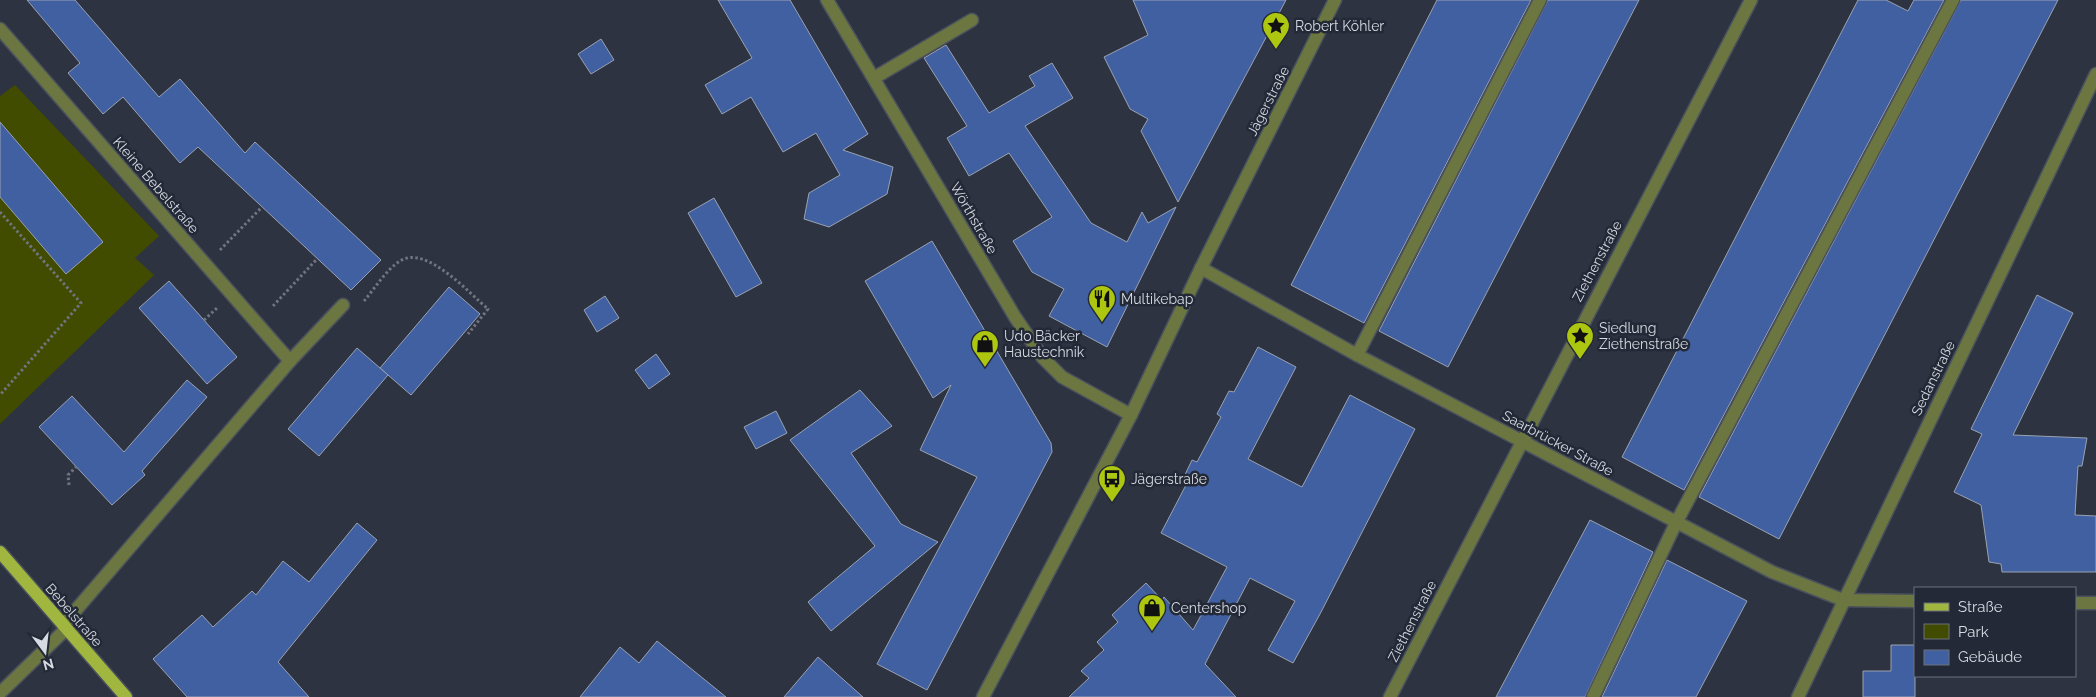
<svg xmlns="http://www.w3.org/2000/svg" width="2096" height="697" font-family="Raleway,sans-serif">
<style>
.green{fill:#414c00}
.building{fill:#4160a2;stroke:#9aa2b1}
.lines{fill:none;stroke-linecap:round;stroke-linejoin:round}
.minor-casing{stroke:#4b515d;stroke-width:15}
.major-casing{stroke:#4b515d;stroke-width:15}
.path{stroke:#707580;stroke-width:3;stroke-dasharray:2.5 2.5;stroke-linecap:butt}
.minor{stroke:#6b7640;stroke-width:12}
.major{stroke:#a1b63f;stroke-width:12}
.labels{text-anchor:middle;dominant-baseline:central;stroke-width:5;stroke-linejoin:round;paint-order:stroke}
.poi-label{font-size:14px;fill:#d6dae2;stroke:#232936;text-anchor:start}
.street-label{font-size:14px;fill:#d6dae2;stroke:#232936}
</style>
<rect width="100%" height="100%" fill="#2d3340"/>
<path class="green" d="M 15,85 L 159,236 L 135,258 L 154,275 L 0,424 L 0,96 Z"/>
<g class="building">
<path d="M 27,0 L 75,0 L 159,97 L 180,79 L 245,153 L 255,142 L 381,260 L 351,290 L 198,147 L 180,163 L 123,97 L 103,114 L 68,73 L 80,63 Z"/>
<path d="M 718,0 L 790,0 L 868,134 L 843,150 L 893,167 L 887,194 L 829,227 L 804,219 L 809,193 L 840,175 L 816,133 L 783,152 L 751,97 L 722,114 L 705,85 L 752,58 Z"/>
<path d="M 1133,0 L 1286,0 L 1178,202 L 1141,131 L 1148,119 L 1130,109 L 1104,57 L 1148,35 Z"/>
<path d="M 1437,0 L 1531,0 L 1364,323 L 1291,285 Z"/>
<path d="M 1548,0 L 1639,0 L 1448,367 L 1379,331 Z"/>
<path d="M 1858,0 L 1886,0 L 1908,11 L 1914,0 L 1944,0 L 1684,490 L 1622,457 Z"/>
<path d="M 1961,0 L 2058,0 L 1779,539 L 1699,497 Z"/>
<path d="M 601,39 L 614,60 L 591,74 L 578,54 Z"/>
<path d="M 946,45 L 989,113 L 1035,86 L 1029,76 L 1052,63 L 1073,98 L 1025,126 L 1091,223 L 1127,242 L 1142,212 L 1148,223 L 1176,207 L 1107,347 L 1049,316 L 1064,289 L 1032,272 L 1013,241 L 1052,217 L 1009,153 L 969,176 L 947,138 L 967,126 L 924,58 Z"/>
<path d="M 0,122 L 103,242 L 66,274 L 0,197 Z"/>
<path d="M 714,198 L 762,283 L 736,297 L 688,213 Z"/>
<path d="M 932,241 L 1051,443 L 1052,452 L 927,690 L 877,664 L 977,477 L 920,450 L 951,385 L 933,398 L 865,281 Z"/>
<path d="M 169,281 L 237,357 L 207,384 L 139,308 Z"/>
<path d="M 449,287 L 480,314 L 411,395 L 380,368 Z"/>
<path d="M 2037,295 L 2073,313 L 2013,435 L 2087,438 L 2082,466 L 2078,466 L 2075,515 L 2096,516 L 2096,572 L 2002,572 L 2001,564 L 1989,562 L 1981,505 L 1954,492 L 1982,434 L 1971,429 Z"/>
<path d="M 605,296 L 619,318 L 597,332 L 584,310 Z"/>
<path d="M 1258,347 L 1296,367 L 1248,459 L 1302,487 L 1350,395 L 1415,429 L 1320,614 L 1293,663 L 1268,650 L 1295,601 L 1250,578 L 1205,664 L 1236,697 L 1069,697 L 1089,678 L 1081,671 L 1104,650 L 1097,642 L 1118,622 L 1112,615 L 1146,583 L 1162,600 L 1164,597 L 1193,630 L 1227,567 L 1161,533 L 1186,485 L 1181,483 L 1192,460 L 1197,462 L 1221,417 L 1217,414 L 1229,391 L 1234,392 Z"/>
<path d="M 357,348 L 388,375 L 319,456 L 288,429 Z"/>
<path d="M 656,354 L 670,374 L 649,389 L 635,370 Z"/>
<path d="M 187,380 L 207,397 L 142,471 L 145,475 L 112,505 L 39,427 L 72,396 L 124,452 Z"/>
<path d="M 860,390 L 892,426 L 851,453 L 901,524 L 938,542 L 831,631 L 808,602 L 875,546 L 790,440 Z"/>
<path d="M 776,411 L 787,433 L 756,449 L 744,427 Z"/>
<path d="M 1590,520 L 1653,552 L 1585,697 L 1496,697 Z"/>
<path d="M 357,523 L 377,540 L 278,662 L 309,697 L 187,697 L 153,659 L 202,615 L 213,627 L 252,591 L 256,595 L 283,561 L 309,582 Z"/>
<path d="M 1667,560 L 1747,601 L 1696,697 L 1602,697 Z"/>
<path d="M 657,641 L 726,697 L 580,697 L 620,647 L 639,663 Z"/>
<path d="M 1891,645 L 1915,645 L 1915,697 L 1863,697 L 1863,671 L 1891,671 Z"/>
<path d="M 818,657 L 863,697 L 784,697 Z"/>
</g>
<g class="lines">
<defs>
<g id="minor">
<path d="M 827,0 L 1015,317 L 1043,358 L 1062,377 L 1131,415"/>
<path d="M 0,29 L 290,361"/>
<path d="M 874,78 L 972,20"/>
<path d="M 1201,268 L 1357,355 L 1772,572 L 1843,600 L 1915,601"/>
<path d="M 1357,355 L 1540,0"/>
<path d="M 2075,603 L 2096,603"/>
<path d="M 63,625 L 290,361 L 343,305"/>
<path d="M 0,693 L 66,629"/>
<path d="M 983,697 L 1131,415 L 1201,268 L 1335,0"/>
<path d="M 1390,697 L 1751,0"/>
<path d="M 1593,697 L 1676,523 L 1953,0"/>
<path d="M 1798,697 L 2096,74"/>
</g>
<path id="major" d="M 0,552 L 126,697"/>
</defs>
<use href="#minor" class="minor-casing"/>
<use href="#major" class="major-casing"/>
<g class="path">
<path d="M 0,212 L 81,303 L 0,395"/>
<path d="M 220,250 L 262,207"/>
<path d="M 364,301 C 375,288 386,270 400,261 C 426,244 470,294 488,309 L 468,334"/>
<path d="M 273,306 L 317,259"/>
<path d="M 204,320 L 217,308"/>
<path d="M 69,485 L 68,475 L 76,467"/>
</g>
<use href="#minor" class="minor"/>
<use href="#major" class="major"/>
</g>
<defs>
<symbol id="sight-pin" viewBox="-11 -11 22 30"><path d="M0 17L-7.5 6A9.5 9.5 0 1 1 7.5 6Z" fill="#adc610" stroke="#232936"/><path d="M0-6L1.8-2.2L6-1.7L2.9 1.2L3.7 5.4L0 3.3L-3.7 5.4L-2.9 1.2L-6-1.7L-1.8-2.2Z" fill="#111"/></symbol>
<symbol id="restaurant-pin" viewBox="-11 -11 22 30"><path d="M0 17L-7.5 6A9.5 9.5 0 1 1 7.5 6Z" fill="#adc610" stroke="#232936"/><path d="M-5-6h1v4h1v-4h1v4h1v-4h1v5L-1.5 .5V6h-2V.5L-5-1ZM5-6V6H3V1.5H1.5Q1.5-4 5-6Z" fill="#111"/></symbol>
<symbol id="shop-pin" viewBox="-11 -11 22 30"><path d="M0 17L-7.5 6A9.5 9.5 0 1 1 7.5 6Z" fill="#adc610" stroke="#232936"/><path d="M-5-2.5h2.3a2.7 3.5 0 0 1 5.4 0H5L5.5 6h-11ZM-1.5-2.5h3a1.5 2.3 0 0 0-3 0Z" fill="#111"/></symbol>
<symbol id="bus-pin" viewBox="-11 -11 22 30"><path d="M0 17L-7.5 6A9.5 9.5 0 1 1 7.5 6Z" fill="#adc610" stroke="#232936"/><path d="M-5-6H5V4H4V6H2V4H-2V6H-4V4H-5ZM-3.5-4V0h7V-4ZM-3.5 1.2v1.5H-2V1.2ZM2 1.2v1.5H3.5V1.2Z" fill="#111"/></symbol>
</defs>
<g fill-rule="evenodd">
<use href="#sight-pin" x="1260" y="10" width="32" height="43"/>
<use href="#restaurant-pin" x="1086" y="283" width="32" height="43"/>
<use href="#sight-pin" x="1564" y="320" width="32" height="43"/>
<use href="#shop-pin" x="969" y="328" width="32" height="43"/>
<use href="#bus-pin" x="1096" y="463" width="32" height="43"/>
<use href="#shop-pin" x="1136" y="592" width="32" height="43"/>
</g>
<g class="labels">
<g class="poi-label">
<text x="1295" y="26">Robert Köhler</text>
<text x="1121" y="299">Multikebap</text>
<text x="1599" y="328">Siedlung<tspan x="1599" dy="16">Ziethenstraße</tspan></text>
<text x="1004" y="336">Udo Bäcker<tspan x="1004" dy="16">Haustechnik</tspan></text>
<text x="1131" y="479">Jägerstraße</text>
<text x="1171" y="608">Centershop</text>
</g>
<g class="street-label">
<text transform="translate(1268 101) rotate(-63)">Jägerstraße</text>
<text transform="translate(156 185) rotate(49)">Kleine Bebelstraße</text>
<text transform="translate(974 218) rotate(60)">Wörthstraße</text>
<text transform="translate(1597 261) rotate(-62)">Ziethenstraße</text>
<text transform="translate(1933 378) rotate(-64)">Sedanstraße</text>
<text transform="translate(1558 443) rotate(28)">Saarbrücker Straße</text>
<text transform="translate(74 615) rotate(49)">Bebelstraße</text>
<text transform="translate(1412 621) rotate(-63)">Ziethenstraße</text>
</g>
</g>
<rect x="1914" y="587" width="162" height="90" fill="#232936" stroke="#6b707b"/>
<rect x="1924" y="603" width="25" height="8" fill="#a1b63f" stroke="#6b707b"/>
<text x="1958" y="612" font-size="15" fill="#d6dae2">Straße</text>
<rect x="1924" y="624" width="25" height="15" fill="#414c00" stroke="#6b707b"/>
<text x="1958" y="637" font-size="15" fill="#d6dae2">Park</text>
<rect x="1924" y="650" width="25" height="15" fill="#4160a2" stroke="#6b707b"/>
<text x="1958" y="662" font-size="15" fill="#d6dae2">Gebäude</text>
<g transform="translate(45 652) rotate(165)" stroke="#232936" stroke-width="4" paint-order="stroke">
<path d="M0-4L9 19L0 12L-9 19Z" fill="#d6dae2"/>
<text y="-8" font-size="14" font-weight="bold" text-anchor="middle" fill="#d6dae2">N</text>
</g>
</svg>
